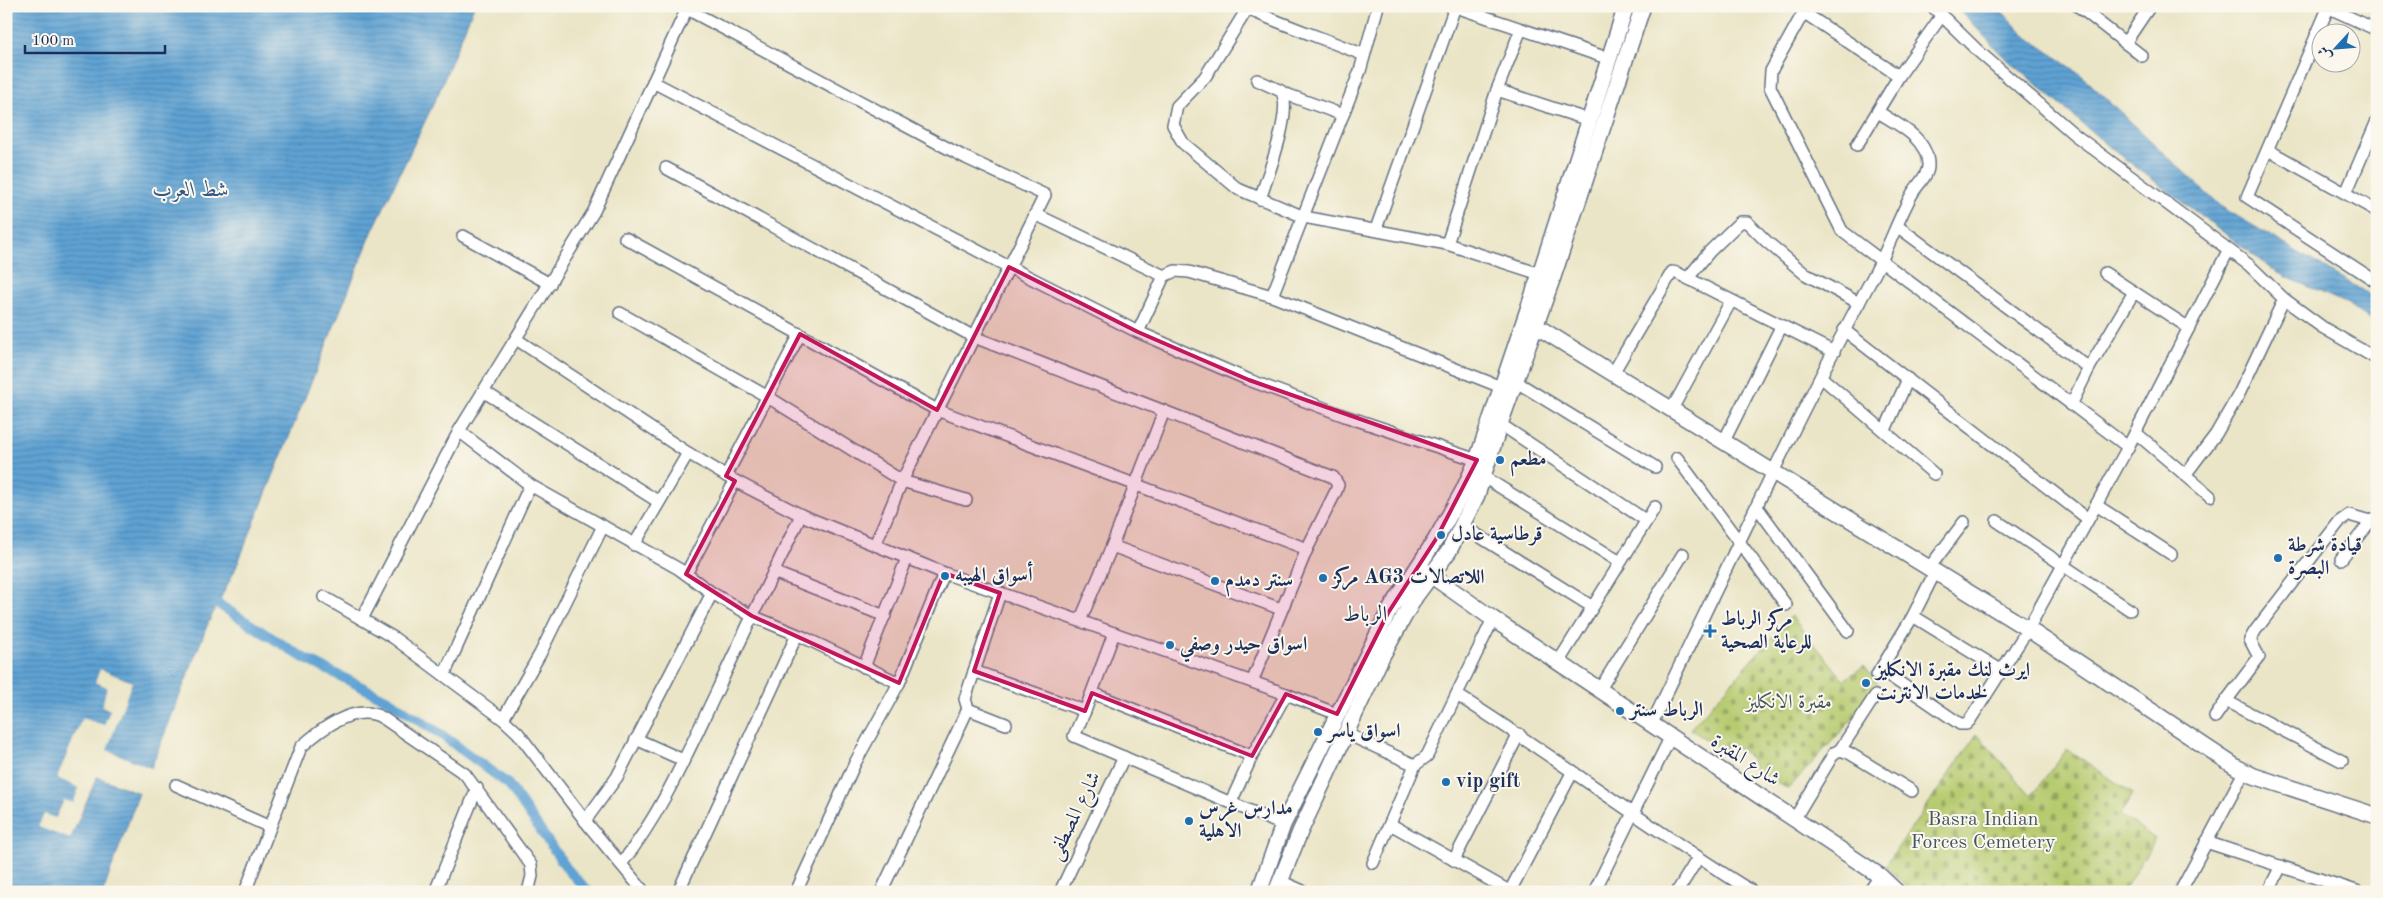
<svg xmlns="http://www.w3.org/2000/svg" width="2383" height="898" font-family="'Old Standard TT',Amiri,serif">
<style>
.cemetery{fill:url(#cemetery-stones);stroke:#687c66}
.water{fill:url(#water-rules);stroke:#3c6898}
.pier{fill:#eae5c6}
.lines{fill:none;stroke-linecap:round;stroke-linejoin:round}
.canal{stroke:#5ea2d3;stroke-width:10}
.street-casing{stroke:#636f82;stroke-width:14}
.secondary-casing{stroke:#636f82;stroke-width:18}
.street{stroke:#fff;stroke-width:11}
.secondary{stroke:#fff;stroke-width:15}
.marked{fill:#c2185b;fill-opacity:0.2;stroke:#c2185b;stroke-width:4;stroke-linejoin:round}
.poi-dot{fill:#1f6fb2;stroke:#fbf7ec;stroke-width:2}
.labels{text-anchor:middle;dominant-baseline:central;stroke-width:4;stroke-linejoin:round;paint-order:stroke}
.poi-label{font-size:20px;font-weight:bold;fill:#1b2f5e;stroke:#fbf7ec;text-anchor:start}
.park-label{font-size:20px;fill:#425662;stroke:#fbf7ec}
.street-label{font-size:20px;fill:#1b2f5e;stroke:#fbf7ec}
.water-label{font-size:21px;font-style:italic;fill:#325787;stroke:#fbf7ec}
.quarter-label{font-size:22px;fill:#1b2f5e;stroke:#fbf7ec}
</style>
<defs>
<pattern id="cemetery-stones" width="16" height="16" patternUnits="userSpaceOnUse" patternTransform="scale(1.25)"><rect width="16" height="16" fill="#b6ca6e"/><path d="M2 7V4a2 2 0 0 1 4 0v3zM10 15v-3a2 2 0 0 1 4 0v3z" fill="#93a45e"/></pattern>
<pattern id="water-rules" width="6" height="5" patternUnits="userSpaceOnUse" patternTransform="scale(1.25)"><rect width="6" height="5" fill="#5ea2d3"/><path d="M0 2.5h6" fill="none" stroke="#4d84ae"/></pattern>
</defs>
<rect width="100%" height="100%" fill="#fbf7ec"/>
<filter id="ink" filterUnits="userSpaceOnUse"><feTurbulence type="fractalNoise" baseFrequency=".02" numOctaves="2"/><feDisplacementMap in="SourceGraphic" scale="10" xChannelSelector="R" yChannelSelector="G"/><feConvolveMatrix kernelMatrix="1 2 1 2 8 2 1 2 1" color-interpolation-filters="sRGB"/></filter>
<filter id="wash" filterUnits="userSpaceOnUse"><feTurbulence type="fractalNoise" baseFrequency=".0096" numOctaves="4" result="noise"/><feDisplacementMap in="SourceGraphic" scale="20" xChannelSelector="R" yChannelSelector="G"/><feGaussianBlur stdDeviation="1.12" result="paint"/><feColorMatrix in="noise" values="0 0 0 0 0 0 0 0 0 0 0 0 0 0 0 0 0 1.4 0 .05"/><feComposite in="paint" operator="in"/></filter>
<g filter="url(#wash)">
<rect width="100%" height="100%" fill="#eae5c6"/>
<g class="cemetery">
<path d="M 1791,616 L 1844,680 L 1864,666 L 1881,688 L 1788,789 L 1754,768 C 1753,755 1743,751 1733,746 L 1724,751 L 1690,729 Z"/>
<path d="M 1977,734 L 2031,796 L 2067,749 L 2133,794 L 2120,815 L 2155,839 L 2123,892 L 1913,892 L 1885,866 Z"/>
</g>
<g class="water">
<path d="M 6,6 L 474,6 L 439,92 L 373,230 L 235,570 L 209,621 L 151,768 L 106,750 L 132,682 L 100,669 L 95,682 L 108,687 L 102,706 L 110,710 L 104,726 L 82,718 L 57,778 L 79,788 L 73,804 L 64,800 L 55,818 L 44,815 L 38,827 L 70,839 L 97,777 L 139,793 L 103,892 L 6,892 Z"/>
<path d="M 1956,6 L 1997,6 L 2023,34 L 2079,73 L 2220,206 L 2377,299 L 2377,324 L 2347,304 L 2278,273 L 2113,150 L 2000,53 Z"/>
</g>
<path class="pier" d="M 100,669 L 132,682 L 107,750 L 151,768 L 150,770 L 104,751 L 129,683 L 101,672 L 98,681 L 110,686 L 105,705 L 112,711 L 105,728 L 83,721 L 60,777 L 81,785 L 82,789 L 75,805 L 65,803 L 57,820 L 45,817 L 41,826 L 69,836 L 97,775 L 70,839 L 38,827 L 44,814 L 56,818 L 64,800 L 73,803 L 79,788 L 57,778 L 82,718 L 104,725 L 110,710 L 102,706 L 107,687 L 95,682 Z"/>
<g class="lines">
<path class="canal" d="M 218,604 L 304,658 L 388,700 L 442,735 L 508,784 L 568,870 L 589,892"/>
</g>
</g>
<g filter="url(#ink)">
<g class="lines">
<defs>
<g id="street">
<path d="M 1249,6 L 1205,77 L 1177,106 L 1173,125 L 1183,143 L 1238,189 L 1304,217 L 1447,244 L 1540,274"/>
<path d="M 1453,6 L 1610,59"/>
<path d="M 1807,6 L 1771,71 L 1770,87 L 1842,231 L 2128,447"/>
<path d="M 1932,6 L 1978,51 L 2075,135 L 2249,265 L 2284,299 L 2322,327 L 2377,359"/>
<path d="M 2078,6 L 2142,56"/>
<path d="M 2325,6 L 2377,30"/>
<path d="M 2329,6 L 2247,197 L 2377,282"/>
<path d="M 687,9 L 966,158 L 1045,195 L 902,481 L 875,545"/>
<path d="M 1248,9 C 1286,26 1325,39 1364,55"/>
<path d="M 1803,12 L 1899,76"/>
<path d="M 2125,43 L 2150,6"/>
<path d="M 1257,80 L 1281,91 C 1294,109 1267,177 1260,199"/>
<path d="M 653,82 L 1009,267 L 1138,332 L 1249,380 L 1345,416 L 1477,460"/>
<path d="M 1497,90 L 1589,120"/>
<path d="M 1283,93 L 1343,115"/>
<path d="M 1857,145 L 1899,76 L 1942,15"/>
<path d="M 2268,150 L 2377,211"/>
<path d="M 666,168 L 974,337 L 1333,477 L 1338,485 L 1336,491 L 1307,549 L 1252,682"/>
<path d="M 2346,193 L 2377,121"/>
<path d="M 1035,214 L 1164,276"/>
<path d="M 1897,226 L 2089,368"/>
<path d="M 1376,229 L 1455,7"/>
<path d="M 463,236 L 550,284"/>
<path d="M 625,238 L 937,410 L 1307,549"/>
<path d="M 1447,244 L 1497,90 L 1521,29"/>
<path d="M 2105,273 L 2189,328"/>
<path d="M 1688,278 L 1709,252 L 1740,222 L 1747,222 L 1766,241 L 1805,274 L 1859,303"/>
<path d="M 1272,296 L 1360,71 L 1378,6"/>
<path d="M 620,313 L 768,397 L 902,481 L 966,500"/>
<path d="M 1844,330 L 2088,519"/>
<path d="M 1138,332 L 1164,276 L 1175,271 L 1189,272 L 1272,296 L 1501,387"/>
<path d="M 516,339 L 688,453 L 735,481 L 801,515 L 944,573 L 1286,694 L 1337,714"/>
<path d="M 1613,373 L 1672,272 L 1677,273 L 1834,352"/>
<path d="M 1821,377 L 1934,474"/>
<path d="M 1515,381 L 1655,467"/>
<path d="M 483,391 L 659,502"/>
<path d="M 2071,405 L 2089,368 L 2134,292"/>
<path d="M 1672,409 L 1731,301"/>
<path d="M 1500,424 L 1647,521"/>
<path d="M 1885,430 L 1908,379"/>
<path d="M 459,431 L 530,485 L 679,569 L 712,593 L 752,616 L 803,637 L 899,683"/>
<path d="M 2136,433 L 2210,496"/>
<path d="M 1724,441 L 1781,327"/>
<path d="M 1677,458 L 1786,605"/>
<path d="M 2185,475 L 2216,434 L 2239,394 L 2284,299"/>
<path d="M 726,476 L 800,334"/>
<path d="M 1484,477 L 1620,562"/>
<path d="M 2096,505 L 2171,554"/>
<path d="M 1757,507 L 1848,631"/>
<path d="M 1997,521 L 2130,610"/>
<path d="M 1463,526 L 1591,606"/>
<path d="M 634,545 L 688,453"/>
<path d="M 1112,546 L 1281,609"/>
<path d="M 2341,559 L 2372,520"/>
<path d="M 1929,568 L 1964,522"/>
<path d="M 773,572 L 885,616"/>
<path d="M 686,574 L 735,481"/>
<path d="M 1000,593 L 965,699 L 968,709 L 1006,724"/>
<path d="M 324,597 L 394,638 L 503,719 L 518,733 L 590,827 L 644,892"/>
<path d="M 1913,616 L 2002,671"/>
<path d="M 362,619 L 459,431 L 594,211 L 688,6"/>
<path d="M 1080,621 L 1112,546 L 1164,411"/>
<path d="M 1114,633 L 1085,711 L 1074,736 L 1283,825"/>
<path d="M 1559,661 L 1655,507"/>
<path d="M 864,667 L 907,558"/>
<path d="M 1881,670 L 1960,724 L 1966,724 L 1970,720 L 2028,629 L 2128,447 L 2228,251"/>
<path d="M 974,671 L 1085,711"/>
<path d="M 444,675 L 530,485"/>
<path d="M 1877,675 L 1913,616 L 1935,572"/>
<path d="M 1600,689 L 1683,554"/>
<path d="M 1092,693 L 1252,756"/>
<path d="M 1457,695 C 1557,758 1652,830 1753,892"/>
<path d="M 2226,701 L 2259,657 L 2250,640 L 2255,631 L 2339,522 L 2349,515 L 2377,523"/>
<path d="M 2215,717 L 2226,701 L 2342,761"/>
<path d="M 503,719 L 540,654 L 603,526"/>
<path d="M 1652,723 C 1725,573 1795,420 1875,273 C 1889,247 1898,219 1912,194 C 1917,185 1929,175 1928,165 C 1928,138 1897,124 1878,112"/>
<path d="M 1347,734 L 1415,765"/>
<path d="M 636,739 L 683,760"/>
<path d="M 1840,750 L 1849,753 L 1912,791"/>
<path d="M 176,785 L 270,827"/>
<path d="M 1231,802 L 1252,756 L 1286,694"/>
<path d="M 1795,818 L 1834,753 L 1840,750 L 1875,696"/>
<path d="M 585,821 L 617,777 L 712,593"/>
<path d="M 1390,824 L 1511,892"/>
<path d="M 2206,842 L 2359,892"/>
<path d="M 1454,860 L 1519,734"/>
<path d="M 1373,863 L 1415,765 L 1427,756 L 1493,619"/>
<path d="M 621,864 C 662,813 689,749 717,691 C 744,632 773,574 801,515"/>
<path d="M 1280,881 L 1305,892"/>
<path d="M 1510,891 L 1573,771"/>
<path d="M 245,892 L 301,747 C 321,729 356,702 383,718 L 465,774 L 531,865 L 532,876 L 528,892"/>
<path d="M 435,892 L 477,788"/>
<path d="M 678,892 L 795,639 L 798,636"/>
<path d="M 796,892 L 855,763 L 899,683 L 944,573"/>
<path d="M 881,892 L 968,709"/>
<path d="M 1060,892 L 1124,757"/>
<path d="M 1594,892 L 1671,736"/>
<path d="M 1677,892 L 1698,858"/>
<path d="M 1869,892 L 1880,876"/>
<path d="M 2180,892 L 2244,772"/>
<path d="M 2268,892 L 2281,866"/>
</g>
<g id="secondary">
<path d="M 1536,326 L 2028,629 L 2236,767 L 2254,776 L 2377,816"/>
<path d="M 1425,571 L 1493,619 L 1880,876 L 1897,892"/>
<path d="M 1259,892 L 1283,825 L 1388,613 L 1436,539 L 1463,491 L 1477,460 L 1540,274 L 1626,6"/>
<path d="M 1276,892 L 1300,832 L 1382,656 L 1415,597 L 1449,551 L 1477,495 L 1500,424 L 1553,277 L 1643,6"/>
</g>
</defs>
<use href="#street" class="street-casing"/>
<use href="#secondary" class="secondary-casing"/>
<use href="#street" class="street"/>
<use href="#secondary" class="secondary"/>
</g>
</g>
<path class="marked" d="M 1009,267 L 1138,332 L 1249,380 L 1477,460 L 1436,539 L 1388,613 L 1337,714 L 1286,694 L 1252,756 L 1092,693 L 1085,711 L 974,671 L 1000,593 L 944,573 L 899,683 L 752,616 L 686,574 L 735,481 L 726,476 L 800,334 L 937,410 Z"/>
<g class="poi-dot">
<circle cx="1500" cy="460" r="5"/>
<circle cx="1441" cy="535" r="5"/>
<circle cx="2278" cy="558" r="5"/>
<circle cx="945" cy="576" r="5"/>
<circle cx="1323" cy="578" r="5"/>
<circle cx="1215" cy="581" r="5"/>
<path d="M1707.5 623.5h5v5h5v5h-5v5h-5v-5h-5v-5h5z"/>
<circle cx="1170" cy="645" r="5"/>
<circle cx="1866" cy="683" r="5"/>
<circle cx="1620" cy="711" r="5"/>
<circle cx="1318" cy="732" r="5"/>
<circle cx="1446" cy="782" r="5"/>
<circle cx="1189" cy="821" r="5"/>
</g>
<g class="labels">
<g class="poi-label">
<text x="1510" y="460">مطعم</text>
<text x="1451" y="535">قرطاسية عادل</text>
<text x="2288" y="546">قيادة شرطة<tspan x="2288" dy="23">البصرة</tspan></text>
<text x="955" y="576">أسواق الهيبه</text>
<text x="1333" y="578">مركز AG3 اللاتصالات</text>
<text x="1225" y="581">سنتر دمدم</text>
<text x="1721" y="620">مركز الرباط<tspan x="1721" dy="23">للرعاية الصحية</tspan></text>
<text x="1180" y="645">اسواق حيدر وصفي</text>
<text x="1876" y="671">ايرث لنك مقبرة الانكليز<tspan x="1876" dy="23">لخدمات الانترنت</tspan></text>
<text x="1630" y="711">الرباط سنتر</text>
<text x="1328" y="732">اسواق ياسر</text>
<text x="1456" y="782">vip gift</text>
<text x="1199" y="809">مدارس غرس<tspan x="1199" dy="23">الاهلية</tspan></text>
</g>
<g class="park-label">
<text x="1789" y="703">مقبرة الانكليز</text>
<text x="1983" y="820">Basra Indian<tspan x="1983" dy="23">Forces Cemetery</tspan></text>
</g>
<g class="street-label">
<text transform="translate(1745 761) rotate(33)">شارع المقبرة</text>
<text transform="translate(1075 816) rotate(-64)">شارع المصطفى</text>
</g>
<g class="water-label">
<text x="191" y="190">شط العرب</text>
</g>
<g class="quarter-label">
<text x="1365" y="615">الرباط</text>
</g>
</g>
<rect width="2383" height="898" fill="none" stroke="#fbf7ec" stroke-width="25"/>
<g transform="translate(2336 48) rotate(244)"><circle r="24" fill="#fbf7ec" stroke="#a1a7b3"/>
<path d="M0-4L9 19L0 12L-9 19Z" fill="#1f6fb2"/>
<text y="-8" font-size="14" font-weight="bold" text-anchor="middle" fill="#1b2f5e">ش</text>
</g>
<path d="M25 45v8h140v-8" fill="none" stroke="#1b2f5e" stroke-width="2.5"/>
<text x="32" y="45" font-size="15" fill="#1b2f5e" stroke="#fbf7ec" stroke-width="4" paint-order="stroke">100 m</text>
</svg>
